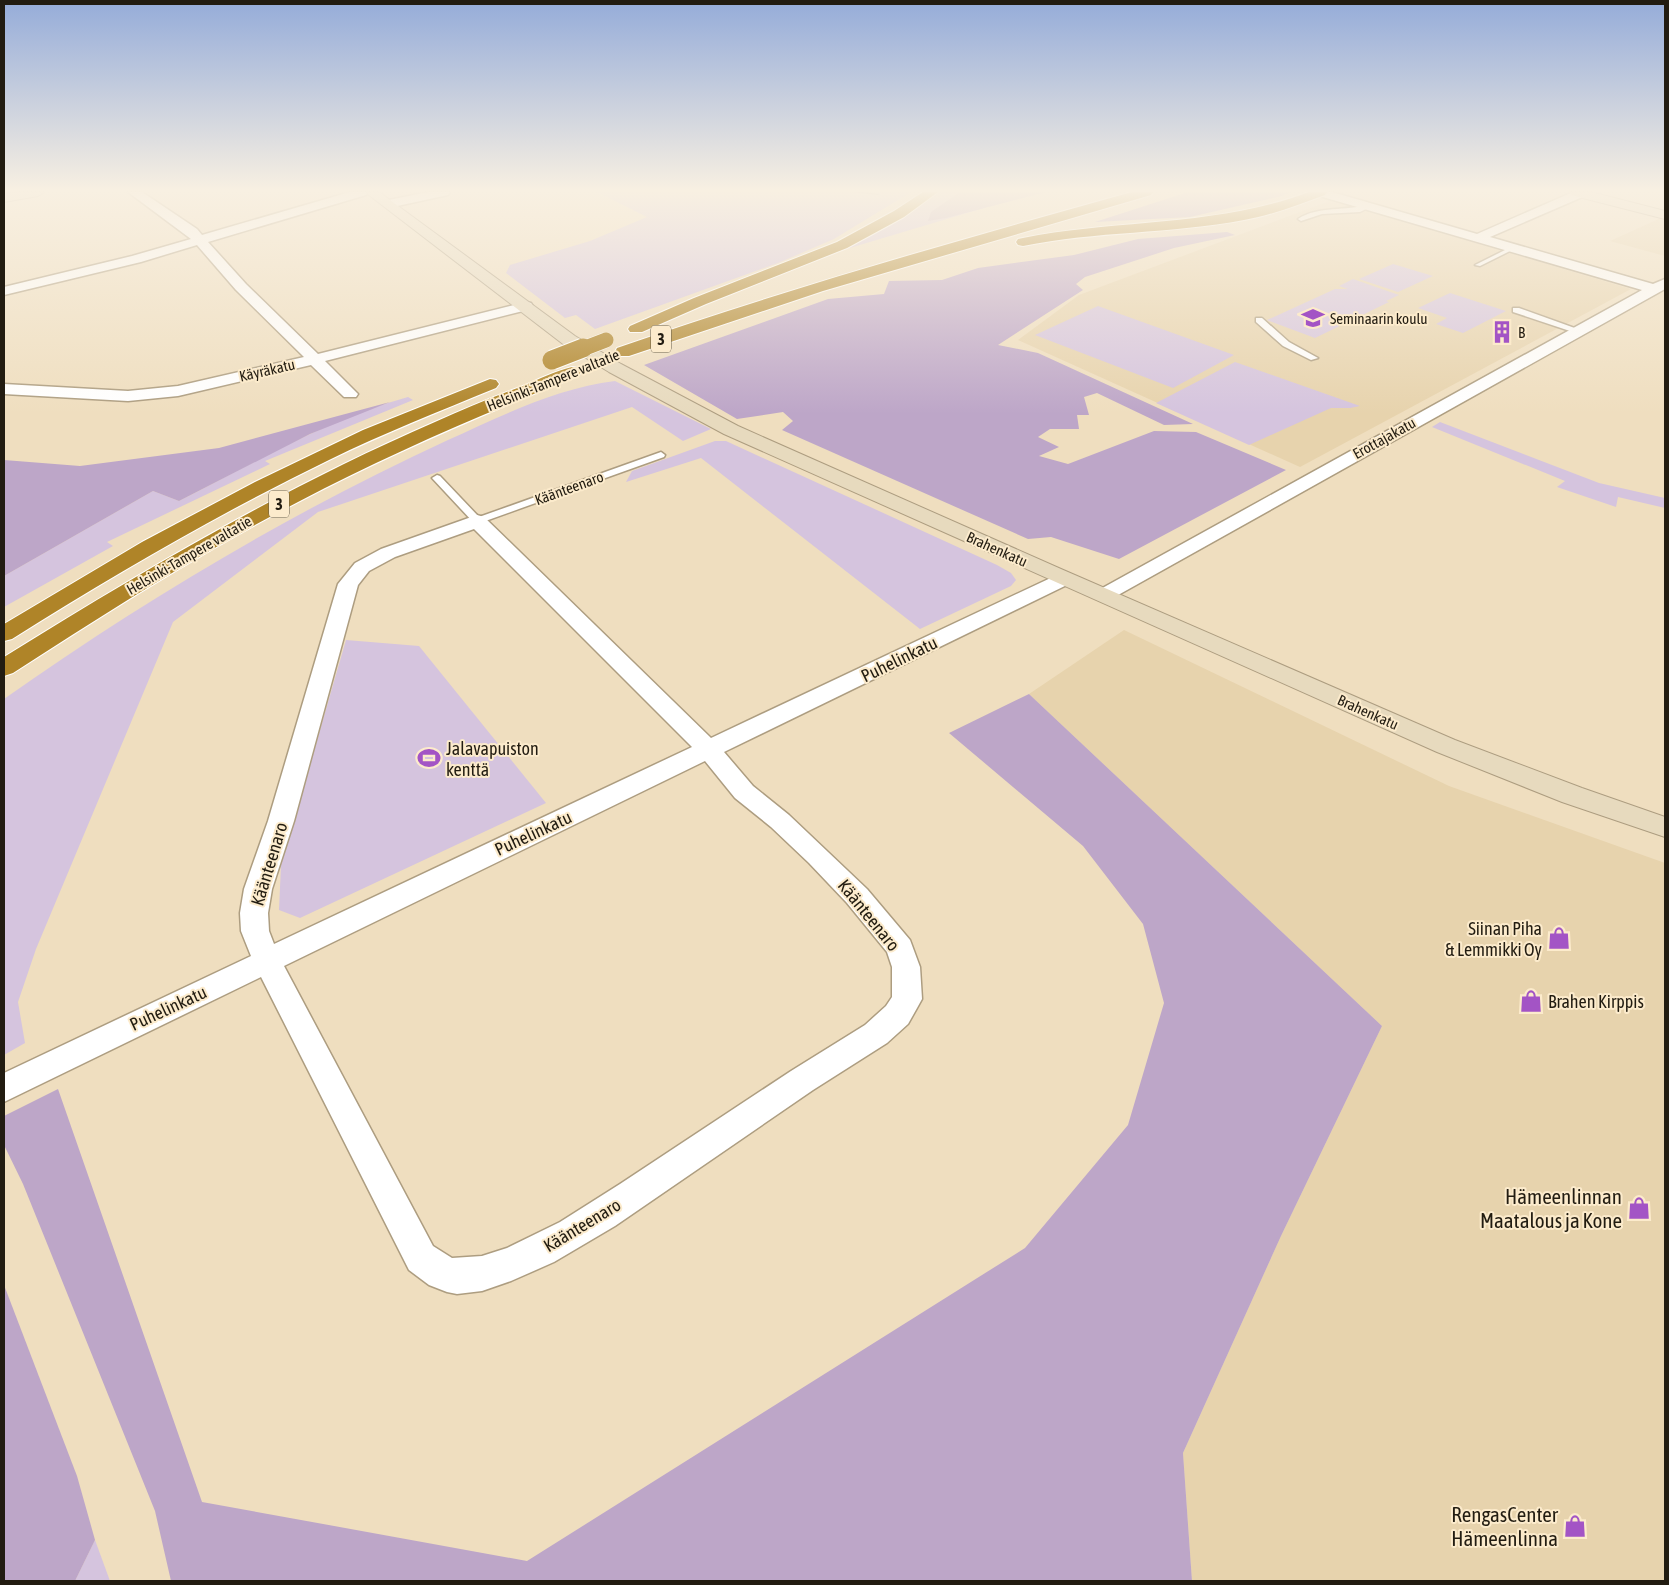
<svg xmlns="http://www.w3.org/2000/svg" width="1669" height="1585" font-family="'Asap Condensed',sans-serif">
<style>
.built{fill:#e7d3ad}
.green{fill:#d5c4de}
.forest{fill:#bda6c8}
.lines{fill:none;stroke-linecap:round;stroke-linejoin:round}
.stream{fill:#8b798e;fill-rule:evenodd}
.lane-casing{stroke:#ad9d80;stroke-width:3}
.street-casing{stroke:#ad9d80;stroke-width:3}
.secondary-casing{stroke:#ad9d80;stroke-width:2}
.highway-casing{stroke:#fff;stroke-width:2}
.lane{fill:#fff;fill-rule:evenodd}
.street{fill:#fff;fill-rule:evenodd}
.secondary{fill:#e7dabe;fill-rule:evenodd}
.highway{fill:#af8428;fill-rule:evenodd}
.highway-bridge-far1-casing{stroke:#fff;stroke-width:16;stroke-linecap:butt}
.highway-bridge-casing{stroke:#fff;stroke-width:21;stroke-linecap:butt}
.highway-bridge-far1{stroke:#af8428;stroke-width:15}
.highway-bridge{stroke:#af8428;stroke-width:19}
.labels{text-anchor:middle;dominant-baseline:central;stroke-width:4;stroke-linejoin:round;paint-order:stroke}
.far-poi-label{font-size:15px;fill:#221c11;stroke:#fcebcc;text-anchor:start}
.far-street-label{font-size:15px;fill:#221c11;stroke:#fcebcc}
.shield{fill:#fcebcc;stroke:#635a49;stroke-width:1}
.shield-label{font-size:16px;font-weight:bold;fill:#221c11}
.street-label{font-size:18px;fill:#221c11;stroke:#fcebcc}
.poi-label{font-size:18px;fill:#221c11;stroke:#fcebcc;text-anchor:start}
.near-poi-label{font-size:21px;fill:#221c11;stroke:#fcebcc;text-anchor:end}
</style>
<rect width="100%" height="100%" fill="#efdebf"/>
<g class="built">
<path d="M 1332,200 L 1631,289 L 1300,467 L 1018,340 L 1079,295 Z"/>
<path d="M 1663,217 L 1665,217 L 1665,256 L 1610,241 Z"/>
<path d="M 1124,630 L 1449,786 L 1665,863 L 1665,1581 L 1192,1581 L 1183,1453 L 1281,1236 L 1382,1026 L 1029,694 Z"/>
</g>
<g class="green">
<path d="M 597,192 L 911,192 L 834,239 L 778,263 L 595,329 L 576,315 L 565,318 L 506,273 L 510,265 L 590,241 L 647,217 Z"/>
<path d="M 939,192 L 1037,192 L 843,250 L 904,218 Z"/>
<path d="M 1393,264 L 1433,276 L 1398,292 L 1359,279 Z"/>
<path d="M 1353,279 L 1399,295 L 1386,301 L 1389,302 L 1315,338 L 1267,320 L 1335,289 L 1348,289 L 1339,286 Z"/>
<path d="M 1450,293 L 1506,311 L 1463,333 L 1436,324 L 1447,318 L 1418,308 Z"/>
<path d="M 1098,306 L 1234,355 L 1173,388 L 1035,335 Z"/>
<path d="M 1235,362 L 1360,406 L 1350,408 L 1331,408 L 1249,445 L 1156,403 Z"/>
<path d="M 615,381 L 711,429 L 683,441 L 632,407 L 318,512 L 173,622 L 36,949 L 18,1002 L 25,1043 L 4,1055 L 4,699 C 144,600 292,512 448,440 C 501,416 557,388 615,381 Z"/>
<path d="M 408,397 L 413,400 L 265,461 L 270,464 L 107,542 L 113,546 L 4,607 L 4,576 L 153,491 L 179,501 C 253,464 327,419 408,397 Z"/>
<path d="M 1440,422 L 1599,483 L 1665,498 L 1665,508 L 1618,497 L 1616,507 L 1557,487 L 1565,481 L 1432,427 Z"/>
<path d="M 715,441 L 726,441 L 997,565 L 1011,573 L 1016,580 L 1011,586 L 920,629 L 701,458 L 626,482 L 632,471 Z"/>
<path d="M 346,640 L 419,646 L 546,803 L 300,918 L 279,910 L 281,865 Z"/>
<path d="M 95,1540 L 110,1581 L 75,1581 Z"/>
</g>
<g class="forest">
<path d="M 960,192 L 1046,192 L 946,218 L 928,221 L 931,212 Z"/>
<path d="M 1188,192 L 1290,192 L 1282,196 L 1190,217 L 1095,222 Z"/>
<path d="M 1227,232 L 1235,235 L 1174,248 L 1085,277 L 1076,284 L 1083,290 L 998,345 L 1038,353 L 1193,424 L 1164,425 L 1097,393 L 1084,397 L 1089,415 L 1077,415 L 1079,429 L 1050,429 L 1038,437 L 1059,447 L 1039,456 L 1068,464 L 1154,431 L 1196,432 L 1286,470 L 1119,559 L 1051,537 L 1028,539 L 782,430 L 793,421 L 783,412 L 737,419 L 644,365 L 828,299 L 884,294 L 889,281 L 942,280 L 978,268 L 1074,255 L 1138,239 Z"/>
<path d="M 390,402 L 310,434 L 179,501 L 153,491 L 4,576 L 4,460 L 80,466 L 219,448 Z"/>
<path d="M 1029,694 L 1382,1026 L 1281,1236 L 1183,1453 L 1192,1581 L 171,1581 L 155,1511 L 23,1184 L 4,1145 L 4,1116 L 58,1089 L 202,1502 L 527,1561 L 1025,1248 L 1128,1125 L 1164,1003 L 1143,924 L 1083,846 L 949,733 Z"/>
<path d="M 4,1285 L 77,1476 L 95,1540 L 75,1581 L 4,1581 Z"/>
</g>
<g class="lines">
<path class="stream" d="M 849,192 L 865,192 L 880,194 L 878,195 Z"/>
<defs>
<g id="lane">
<path d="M 1368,204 L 1370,207 L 1360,212 L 1322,214 L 1301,221 L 1298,219 C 1319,205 1346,212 1368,204 Z"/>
<path d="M 1511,247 L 1516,248 L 1480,266 L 1475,265 Z"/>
<path d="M 1513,308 L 1519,308 L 1583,331 L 1576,333 L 1513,312 Z"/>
<path d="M 1256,318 L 1262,318 L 1289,342 L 1318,358 L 1311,360 L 1283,346 L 1256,322 Z"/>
<path d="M 661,452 L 665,455 L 664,457 L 477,524 L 474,523 L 432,478 L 437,475 L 440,476 L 479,517 Z"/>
</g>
<g id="street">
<path d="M 128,192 L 142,192 L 197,229 L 202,235 L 350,192 L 368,192 L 366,195 L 208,242 L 246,284 L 318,354 L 526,302 L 531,303 L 533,306 L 531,309 L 325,361 L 358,394 L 356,397 L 344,397 L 311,365 L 178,396 L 128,401 L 4,394 L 4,384 L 128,391 L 178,386 L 304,357 L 236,290 L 197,245 L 141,262 L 4,295 L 4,287 L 132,256 L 191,239 Z"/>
<path d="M 428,192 L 450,192 L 448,195 L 388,208 L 382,204 L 384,201 Z"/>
<path d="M 1314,192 L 1332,192 L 1477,234 L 1573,192 L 1589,192 L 1587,195 L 1490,237 L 1653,284 L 1665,279 L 1665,289 L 1111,599 L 1104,601 L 1097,599 L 1094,595 L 1097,591 L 1642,290 L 1316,195 Z"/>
<path d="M 477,515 L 484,517 L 711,738 L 1057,575 L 1064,573 L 1071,575 L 1074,579 L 1071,583 L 724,752 L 753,786 L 789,815 L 867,889 L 910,940 L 920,967 L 922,999 L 917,1008 L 908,1024 L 887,1043 L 813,1090 L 615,1226 L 554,1262 L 511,1281 L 482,1291 L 457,1294 L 447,1292 L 429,1285 L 409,1270 L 261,977 L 4,1102 L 4,1073 L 251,956 L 241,931 L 240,913 L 244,889 L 268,821 L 338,584 L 355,563 L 381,549 ZM 474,529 L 692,747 L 274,944 L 269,931 L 268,913 L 272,889 L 294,821 L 358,585 L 369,571 L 395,557 ZM 705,761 L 735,798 L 771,827 L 809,863 L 847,903 L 878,941 L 887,952 L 892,967 L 892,997 L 886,1006 L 865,1025 L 791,1071 L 620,1184 L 560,1222 L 507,1248 L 482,1256 L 452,1258 L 433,1246 L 284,966 Z"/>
</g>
<g id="secondary">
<path d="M 17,192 L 45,192 L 38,196 L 4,202 L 4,194 Z"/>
<path d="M 365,192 L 379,192 L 575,336 L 621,364 L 738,426 L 1061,569 L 1455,740 L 1582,788 L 1665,817 L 1665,837 L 1562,802 L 1437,752 L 724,434 L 609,372 L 563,344 Z"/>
<path d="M 1570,192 L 1591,192 L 1665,211 L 1665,219 L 1571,195 Z"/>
</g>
<g id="highway">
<path d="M 923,192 L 938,192 L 904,217 L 847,248 L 706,304 L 642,332 L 630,332 L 628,329 L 630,326 L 694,298 L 837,242 L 894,211 Z"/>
<path d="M 1132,192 L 1153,192 L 1151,195 L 823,291 L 629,356 L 617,356 L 615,352 L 617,348 C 787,289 959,240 1132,192 Z"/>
<path d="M 1309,192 L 1327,192 L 1325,195 C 1298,205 1272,215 1244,220 C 1171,234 1096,231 1023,246 L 1018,245 L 1016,242 L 1018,239 L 1023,238 C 1118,219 1217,227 1309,192 Z"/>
<path d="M 572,367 L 578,368 L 581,372 L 578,376 C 483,414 389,454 298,502 C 200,553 106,613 13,673 L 4,676 L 4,657 C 144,570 283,488 435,422 C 464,409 493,397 523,386 C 539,379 555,371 572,367 Z"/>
<path d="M 490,379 L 496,380 L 499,384 L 496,388 C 440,411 384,433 329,460 C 220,513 115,574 12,639 L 4,641 L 4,624 L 142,542 L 255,482 L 363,430 Z"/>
</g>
</defs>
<use href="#lane" class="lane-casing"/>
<use href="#street" class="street-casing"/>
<use href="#secondary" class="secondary-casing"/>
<use href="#highway" class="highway-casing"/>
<use href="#lane" class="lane"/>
<use href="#street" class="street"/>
<use href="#secondary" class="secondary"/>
<use href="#highway" class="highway"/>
<defs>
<path id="highway-bridge-far1" d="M 580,350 L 606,340"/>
<path id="highway-bridge" d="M 552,360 L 583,348"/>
</defs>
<use href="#highway-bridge-far1" class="highway-bridge-far1-casing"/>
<use href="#highway-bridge" class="highway-bridge-casing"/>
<use href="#highway-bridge-far1" class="highway-bridge-far1"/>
<use href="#highway-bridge" class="highway-bridge"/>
</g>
<linearGradient id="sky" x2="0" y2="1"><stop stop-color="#95acd9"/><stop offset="0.46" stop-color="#f8f0e2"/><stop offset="1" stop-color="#f8f0e2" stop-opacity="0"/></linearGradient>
<rect width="1669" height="414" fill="url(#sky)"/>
<defs>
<symbol id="school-bare" viewBox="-9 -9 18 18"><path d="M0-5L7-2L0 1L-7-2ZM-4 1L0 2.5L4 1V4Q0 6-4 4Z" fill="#a354c5" stroke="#fcebcc" stroke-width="2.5" paint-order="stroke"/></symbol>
<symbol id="building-bare" viewBox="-9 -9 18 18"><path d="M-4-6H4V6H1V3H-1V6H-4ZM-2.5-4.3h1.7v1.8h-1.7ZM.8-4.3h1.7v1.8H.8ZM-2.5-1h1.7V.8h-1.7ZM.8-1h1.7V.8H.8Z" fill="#a354c5" stroke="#fcebcc" stroke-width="2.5" paint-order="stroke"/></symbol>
<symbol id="stadium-bare" viewBox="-9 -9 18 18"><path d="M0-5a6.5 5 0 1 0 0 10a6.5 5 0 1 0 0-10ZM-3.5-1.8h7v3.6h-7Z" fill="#a354c5" stroke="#fcebcc" stroke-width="2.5" paint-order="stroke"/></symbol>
<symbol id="shop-bare" viewBox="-9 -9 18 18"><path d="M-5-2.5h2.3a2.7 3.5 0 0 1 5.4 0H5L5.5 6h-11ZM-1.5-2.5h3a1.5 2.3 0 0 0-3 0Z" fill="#a354c5" stroke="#fcebcc" stroke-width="2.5" paint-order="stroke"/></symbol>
</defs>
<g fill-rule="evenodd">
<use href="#school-bare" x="1297" y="302" width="32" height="32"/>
<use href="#building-bare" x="1486" y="316" width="32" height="32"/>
<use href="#stadium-bare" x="413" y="742" width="32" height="32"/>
<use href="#shop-bare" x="1543" y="922" width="32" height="32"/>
<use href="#shop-bare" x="1515" y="985" width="32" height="32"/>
<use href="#shop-bare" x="1623" y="1192" width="32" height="32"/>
<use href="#shop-bare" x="1559" y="1510" width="32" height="32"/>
</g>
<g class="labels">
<g class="far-poi-label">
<text x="1330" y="318">Seminaarin koulu</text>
<text x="1518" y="332">B</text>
</g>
<g class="far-street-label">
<text transform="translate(267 370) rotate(-13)">Käyräkatu</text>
<text transform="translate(553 380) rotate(-22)">Helsinki-Tampere valtatie</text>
<text transform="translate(1384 438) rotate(-29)">Erottajakatu</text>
<text transform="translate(569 488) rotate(-20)">Käänteenaro</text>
<text transform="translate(997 549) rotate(24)">Brahenkatu</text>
<text transform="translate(189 555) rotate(-30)">Helsinki-Tampere valtatie</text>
<text transform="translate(1368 712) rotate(24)">Brahenkatu</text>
</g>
<g class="shield">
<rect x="651" y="325.5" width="20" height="27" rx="4"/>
<rect x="269" y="490.5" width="20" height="27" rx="4"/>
</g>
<g class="shield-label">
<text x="661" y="339">3</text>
<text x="279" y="504">3</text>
</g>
<g class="street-label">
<text transform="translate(899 659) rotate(-26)">Puhelinkatu</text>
<text transform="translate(533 833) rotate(-25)">Puhelinkatu</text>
<text transform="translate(269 864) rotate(-73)">Käänteenaro</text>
<text transform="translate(869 915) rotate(51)">Käänteenaro</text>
<text transform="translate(168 1008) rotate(-25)">Puhelinkatu</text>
<text transform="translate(582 1225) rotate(-31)">Käänteenaro</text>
</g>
<g class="poi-label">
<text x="446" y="748">Jalavapuiston<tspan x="446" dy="21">kenttä</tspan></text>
<text x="1542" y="928" text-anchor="end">Siinan Piha<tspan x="1542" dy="21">&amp; Lemmikki Oy</tspan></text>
<text x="1548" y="1001">Brahen Kirppis</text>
</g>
<g class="near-poi-label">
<text x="1622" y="1196">Hämeenlinnan<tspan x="1622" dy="24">Maatalous ja Kone</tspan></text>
<text x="1558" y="1514">RengasCenter<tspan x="1558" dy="24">Hämeenlinna</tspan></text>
</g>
</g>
<rect width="1669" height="1585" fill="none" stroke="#221c11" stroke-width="10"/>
</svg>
